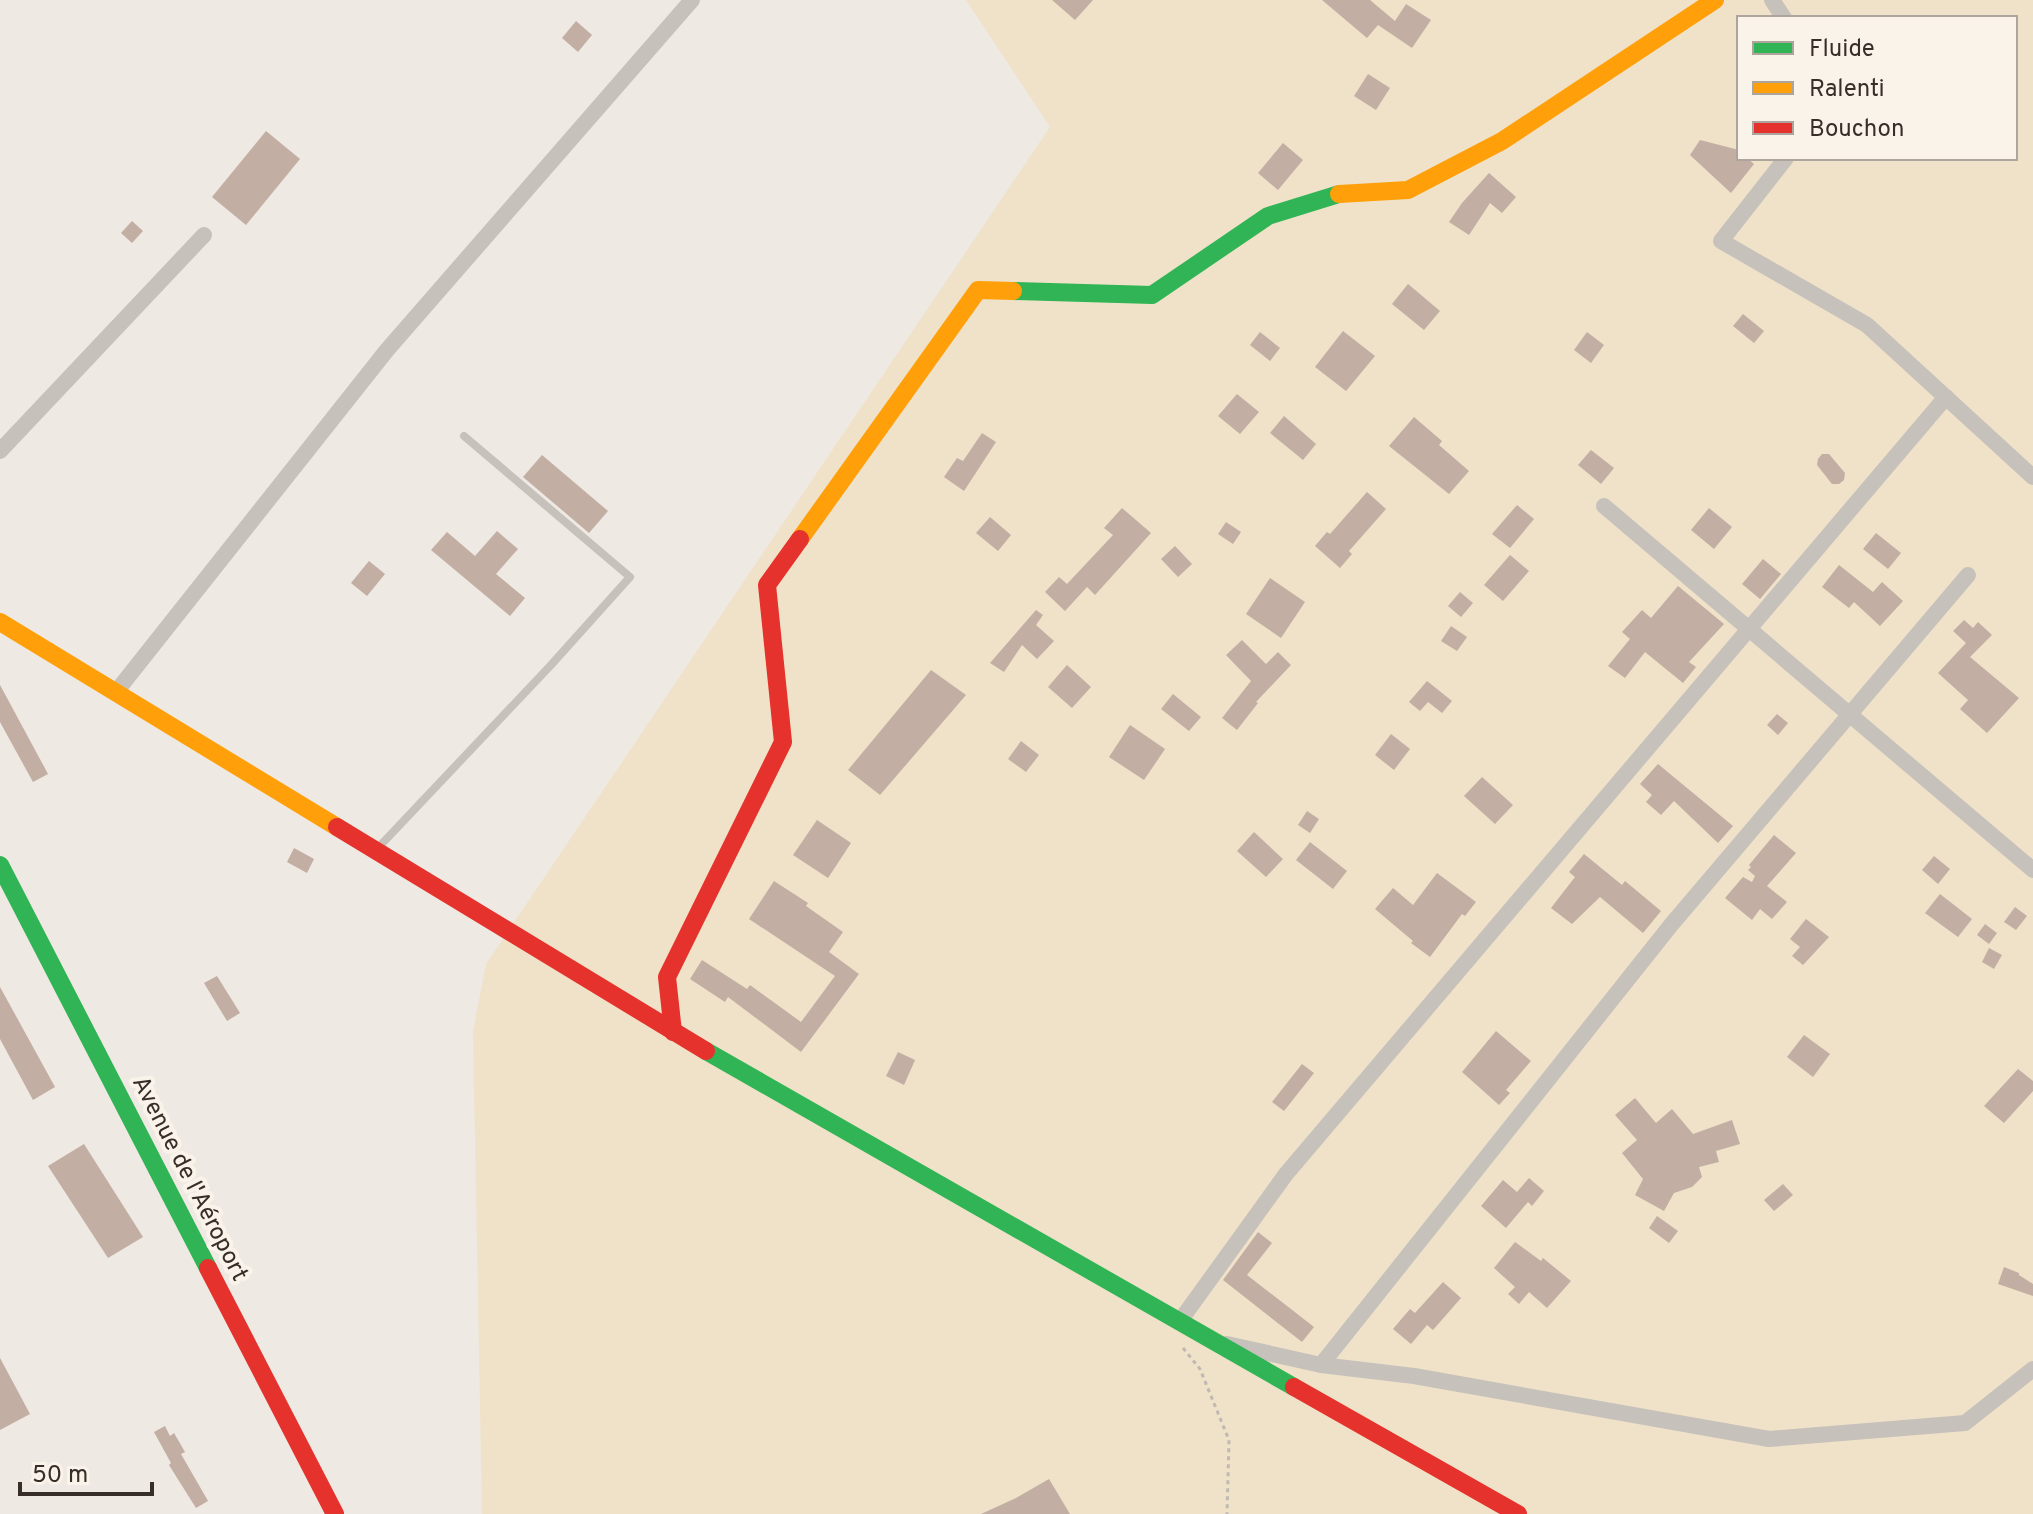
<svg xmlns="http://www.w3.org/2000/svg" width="2033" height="1514" font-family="Overpass,sans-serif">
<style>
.sand{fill:#efe2c8;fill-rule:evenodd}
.building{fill:#c2aea3}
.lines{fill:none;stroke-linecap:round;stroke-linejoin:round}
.path{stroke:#c0b9b3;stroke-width:3;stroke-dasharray:4 4;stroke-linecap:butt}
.lane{stroke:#c7c1bb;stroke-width:8}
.street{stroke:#c7c1bb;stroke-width:16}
.fast{stroke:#30b455;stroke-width:18}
.slow{stroke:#ff9f0a;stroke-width:18}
.jam{stroke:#e5322d;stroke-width:18}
.labels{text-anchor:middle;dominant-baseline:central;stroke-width:8;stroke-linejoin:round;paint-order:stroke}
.street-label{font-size:24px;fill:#382e29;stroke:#faf3ea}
</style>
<rect width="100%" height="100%" fill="#eee9e2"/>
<path class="sand" d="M 966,0 L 2033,0 L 2033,1514 L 482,1514 L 473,1031 L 486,964 L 1050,127 ZM 1739,18 L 2015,18 L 2015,158 L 1739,158 Z"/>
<g class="building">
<path d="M 1052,0 L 1093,0 L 1075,20 Z"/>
<path d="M 1322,0 L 1370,0 L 1395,21 L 1406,4 L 1431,20 L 1412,48 L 1378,25 L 1367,38 Z"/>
<path d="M 576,21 L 592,35 L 578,52 L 562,38 Z"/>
<path d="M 1368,74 L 1390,88 L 1376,110 L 1354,96 Z"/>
<path d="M 266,131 L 300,159 L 246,225 L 212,197 Z"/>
<path d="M 1700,140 L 1739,150 L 1739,158 L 1747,158 L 1754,164 L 1731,193 L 1690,155 Z"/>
<path d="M 1283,143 L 1303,160 L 1278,190 L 1258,173 Z"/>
<path d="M 1489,173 L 1516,197 L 1502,213 L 1490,203 L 1469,235 L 1449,222 L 1462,203 Z"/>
<path d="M 132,221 L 143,231 L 132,243 L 121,233 Z"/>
<path d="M 1408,284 L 1440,311 L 1424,330 L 1392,304 Z"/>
<path d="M 1743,314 L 1764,331 L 1754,343 L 1733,326 Z"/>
<path d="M 1343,331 L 1375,356 L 1346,391 L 1315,367 Z"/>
<path d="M 1260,332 L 1280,348 L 1270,361 L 1250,345 Z"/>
<path d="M 1587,332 L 1604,345 L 1591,363 L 1574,350 Z"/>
<path d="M 1237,394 L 1259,412 L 1240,434 L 1218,416 Z"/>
<path d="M 1284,416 L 1316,444 L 1303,460 L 1270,433 Z"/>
<path d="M 1414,417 L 1442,441 L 1439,445 L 1469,471 L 1449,494 L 1389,446 Z"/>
<path d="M 982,433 L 996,442 L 964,491 L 944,477 L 957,458 L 963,461 Z"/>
<path d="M 1591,450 L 1614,468 L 1601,484 L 1578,465 Z"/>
<path d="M 1822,454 L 1829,454 L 1845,473 L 1844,480 L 1839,484 L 1832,484 L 1817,465 L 1818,459 Z"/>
<path d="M 542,455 L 608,511 L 589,533 L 523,477 Z"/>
<path d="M 1367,492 L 1386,509 L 1349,551 L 1352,554 L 1340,568 L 1315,546 L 1327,532 L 1330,534 Z"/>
<path d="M 1517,505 L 1534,519 L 1510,548 L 1492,534 Z"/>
<path d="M 1122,508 L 1151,533 L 1095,595 L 1087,587 L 1065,611 L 1045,592 L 1059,577 L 1067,584 L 1113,535 L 1104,528 Z"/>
<path d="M 1709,508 L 1732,527 L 1714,549 L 1691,530 Z"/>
<path d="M 990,517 L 1011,535 L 998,551 L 976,533 Z"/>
<path d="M 1226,522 L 1241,532 L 1233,544 L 1218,534 Z"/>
<path d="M 497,531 L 518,549 L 496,574 L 525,598 L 510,616 L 431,550 L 447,532 L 475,556 Z"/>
<path d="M 1876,533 L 1901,553 L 1888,569 L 1863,549 Z"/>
<path d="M 1175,546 L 1192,564 L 1178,577 L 1161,559 Z"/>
<path d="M 1510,555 L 1529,571 L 1503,601 L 1484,585 Z"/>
<path d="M 1763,559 L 1781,574 L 1760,599 L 1742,584 Z"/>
<path d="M 369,561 L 385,574 L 367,596 L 351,583 Z"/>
<path d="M 1839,565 L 1873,592 L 1882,582 L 1903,601 L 1880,626 L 1854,602 L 1849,608 L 1822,587 Z"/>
<path d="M 1270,578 L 1305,602 L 1281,638 L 1246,614 Z"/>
<path d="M 1678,586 L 1724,624 L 1689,662 L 1696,667 L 1683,683 L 1645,652 L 1625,678 L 1608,666 L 1630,639 L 1622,632 L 1642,610 L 1651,618 Z"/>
<path d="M 1460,592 L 1473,603 L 1461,617 L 1448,606 Z"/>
<path d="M 1036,610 L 1043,615 L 1036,625 L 1054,641 L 1037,659 L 1022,645 L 1004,672 L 990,663 Z"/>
<path d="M 1964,620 L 1973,628 L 1978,622 L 1992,635 L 1970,657 L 2019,698 L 1987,733 L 1960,709 L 1968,700 L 1938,673 L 1966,643 L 1953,631 Z"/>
<path d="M 1451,626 L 1467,637 L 1457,651 L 1441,641 Z"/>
<path d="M 1242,640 L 1266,664 L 1278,652 L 1291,665 L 1256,702 L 1258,703 L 1237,730 L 1222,718 L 1251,681 L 1226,655 Z"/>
<path d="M 1067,665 L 1091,687 L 1072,708 L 1048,687 Z"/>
<path d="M 931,670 L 966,695 L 880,795 L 848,770 Z"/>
<path d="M 1427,681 L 1452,701 L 1442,713 L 1428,702 L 1420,711 L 1409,702 Z"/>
<path d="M 0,685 L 48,774 L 33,782 L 0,722 Z"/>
<path d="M 1173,694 L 1201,717 L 1189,731 L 1161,709 Z"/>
<path d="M 1777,714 L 1788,723 L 1778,735 L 1767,725 Z"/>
<path d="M 1130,725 L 1165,749 L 1144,780 L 1109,757 Z"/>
<path d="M 1391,734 L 1410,749 L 1394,770 L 1375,755 Z"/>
<path d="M 1021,741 L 1039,755 L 1026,772 L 1008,759 Z"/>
<path d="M 1658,764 L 1733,826 L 1718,843 L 1674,801 L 1661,815 L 1646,802 L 1652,795 L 1640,784 Z"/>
<path d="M 1482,777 L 1513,805 L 1495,824 L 1464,796 Z"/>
<path d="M 1307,811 L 1319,819 L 1310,833 L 1298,825 Z"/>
<path d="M 817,820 L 851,843 L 828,878 L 793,855 Z"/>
<path d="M 1254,832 L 1283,859 L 1266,877 L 1237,851 Z"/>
<path d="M 1774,835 L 1796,853 L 1767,886 L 1787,902 L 1772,919 L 1760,909 L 1752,920 L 1725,898 L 1743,877 L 1752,882 L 1755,876 L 1748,870 L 1751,867 L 1749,865 Z"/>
<path d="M 1310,842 L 1347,871 L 1333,889 L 1296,860 Z"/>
<path d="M 294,848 L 314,859 L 307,873 L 287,862 Z"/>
<path d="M 1584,854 L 1622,885 L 1625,881 L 1661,911 L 1643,933 L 1600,897 L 1572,924 L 1551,908 L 1575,877 L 1569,872 Z"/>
<path d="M 1934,856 L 1950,869 L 1938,884 L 1922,870 Z"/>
<path d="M 1437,873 L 1476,902 L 1465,916 L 1462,914 L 1430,957 L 1411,943 L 1413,941 L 1375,909 L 1393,888 L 1413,905 Z"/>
<path d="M 774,881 L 808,903 L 806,906 L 843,932 L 829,952 L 859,974 L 801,1052 L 728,997 L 725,1002 L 690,979 L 702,960 L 747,989 L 750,985 L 801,1022 L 835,976 L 749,919 Z"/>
<path d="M 1940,894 L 1972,919 L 1958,937 L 1925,913 Z"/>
<path d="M 2015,907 L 2027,916 L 2016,930 L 2004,922 Z"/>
<path d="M 1806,919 L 1829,937 L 1803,965 L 1792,956 L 1800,947 L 1790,939 Z"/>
<path d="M 1985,924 L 1997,933 L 1989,944 L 1977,935 Z"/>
<path d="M 1989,948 L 2002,955 L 1994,969 L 1982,962 Z"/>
<path d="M 217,976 L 240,1013 L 227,1021 L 204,983 Z"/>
<path d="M 0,987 L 55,1087 L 33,1100 L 0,1039 Z"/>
<path d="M 1496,1031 L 1531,1061 L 1506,1090 L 1510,1093 L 1499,1105 L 1462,1072 Z"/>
<path d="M 1804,1035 L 1830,1054 L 1813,1077 L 1787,1057 Z"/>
<path d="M 898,1052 L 915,1060 L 904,1085 L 886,1076 Z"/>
<path d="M 1302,1064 L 1314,1073 L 1284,1111 L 1272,1102 Z"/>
<path d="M 2018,1069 L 2033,1081 L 2033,1091 L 2004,1123 L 1984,1106 Z"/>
<path d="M 1635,1098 L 1656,1123 L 1672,1109 L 1693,1134 L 1732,1120 L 1740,1144 L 1716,1151 L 1719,1162 L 1699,1167 L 1702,1177 L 1692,1187 L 1674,1193 L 1664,1211 L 1635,1195 L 1643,1179 L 1622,1153 L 1637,1140 L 1615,1115 Z"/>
<path d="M 84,1144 L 143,1237 L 108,1258 L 48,1166 Z"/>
<path d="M 1529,1178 L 1544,1191 L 1532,1206 L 1528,1202 L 1506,1228 L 1481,1206 L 1503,1180 L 1517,1192 Z"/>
<path d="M 1783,1184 L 1793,1195 L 1774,1211 L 1764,1200 Z"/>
<path d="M 1657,1216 L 1678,1231 L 1669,1243 L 1649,1228 Z"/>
<path d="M 1258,1232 L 1272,1243 L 1247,1275 L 1314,1327 L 1302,1342 L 1223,1280 Z"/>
<path d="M 1515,1242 L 1541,1261 L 1543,1258 L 1571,1281 L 1547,1308 L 1529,1292 L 1519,1304 L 1508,1294 L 1515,1287 L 1494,1268 Z"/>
<path d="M 2004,1267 L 2019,1273 L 2019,1275 L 2033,1284 L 2033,1296 L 1998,1284 Z"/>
<path d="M 1443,1282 L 1461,1298 L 1433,1330 L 1427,1325 L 1411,1344 L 1393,1329 L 1410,1309 L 1415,1313 Z"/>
<path d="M 0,1358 L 30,1414 L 0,1430 Z"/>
<path d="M 165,1426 L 170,1436 L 174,1433 L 185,1452 L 181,1454 L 208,1501 L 196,1508 L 169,1465 L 171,1463 L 154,1432 Z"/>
<path d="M 1049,1479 L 1070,1514 L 981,1514 L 1016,1498 Z"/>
</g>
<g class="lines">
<path class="path" d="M 1183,1348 L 1200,1369 L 1229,1440 L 1227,1514"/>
<path class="lane" d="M 376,850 L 551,665 L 630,577 L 464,436"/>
<g class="street">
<path d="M 1772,0 L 1784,18"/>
<path d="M 1786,158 L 1721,241 L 1867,325 L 2033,477"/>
<path d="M 0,451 L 204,235"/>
<path d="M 1604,506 L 2033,870"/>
<path d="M 116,692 L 387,350 L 692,0"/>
<path d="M 1180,1321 L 1286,1174 L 1946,397"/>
<path d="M 1227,1344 L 1321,1365 L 1414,1376 L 1769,1439 L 1965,1423 L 2033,1369"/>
<path d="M 1321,1365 L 1671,925 L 1968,575"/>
</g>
<g class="fast">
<path d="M 1013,291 L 1152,295 L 1268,216 L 1339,194"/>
<path d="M 0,865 L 208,1268"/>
<path d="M 706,1051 L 1294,1387"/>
</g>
<g class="slow">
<path d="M 1339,194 L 1408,190 L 1502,141 L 1715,0"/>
<path d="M 800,539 L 978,290 L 1013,291"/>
<path d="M 0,622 L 337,827"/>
</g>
<g class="jam">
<path d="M 337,827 L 706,1051"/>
<path d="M 673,1032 L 667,977 L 783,742 L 767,585 L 800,539"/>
<path d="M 208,1268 L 335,1514"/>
<path d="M 1294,1387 L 1518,1514"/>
</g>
</g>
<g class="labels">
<g class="street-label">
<text transform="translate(189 1179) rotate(63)">Avenue de l'Aéroport</text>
</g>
</g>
<rect x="1737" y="16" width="280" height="144" fill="#faf3ea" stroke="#aca49d" stroke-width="2"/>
<rect x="1753" y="42" width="40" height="12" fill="#30b455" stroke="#aca49d" stroke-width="2"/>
<text x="1809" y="56" font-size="24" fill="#382e29">Fluide</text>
<rect x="1753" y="82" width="40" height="12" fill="#ff9f0a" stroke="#aca49d" stroke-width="2"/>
<text x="1809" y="96" font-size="24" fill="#382e29">Ralenti</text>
<rect x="1753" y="122" width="40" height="12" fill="#e5322d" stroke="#aca49d" stroke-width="2"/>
<text x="1809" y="136" font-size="24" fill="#382e29">Bouchon</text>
<path d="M20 1482v12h132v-12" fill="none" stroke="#382e29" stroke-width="4"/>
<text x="32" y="1482" font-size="24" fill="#382e29" stroke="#faf3ea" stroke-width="6" paint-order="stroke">50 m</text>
</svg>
